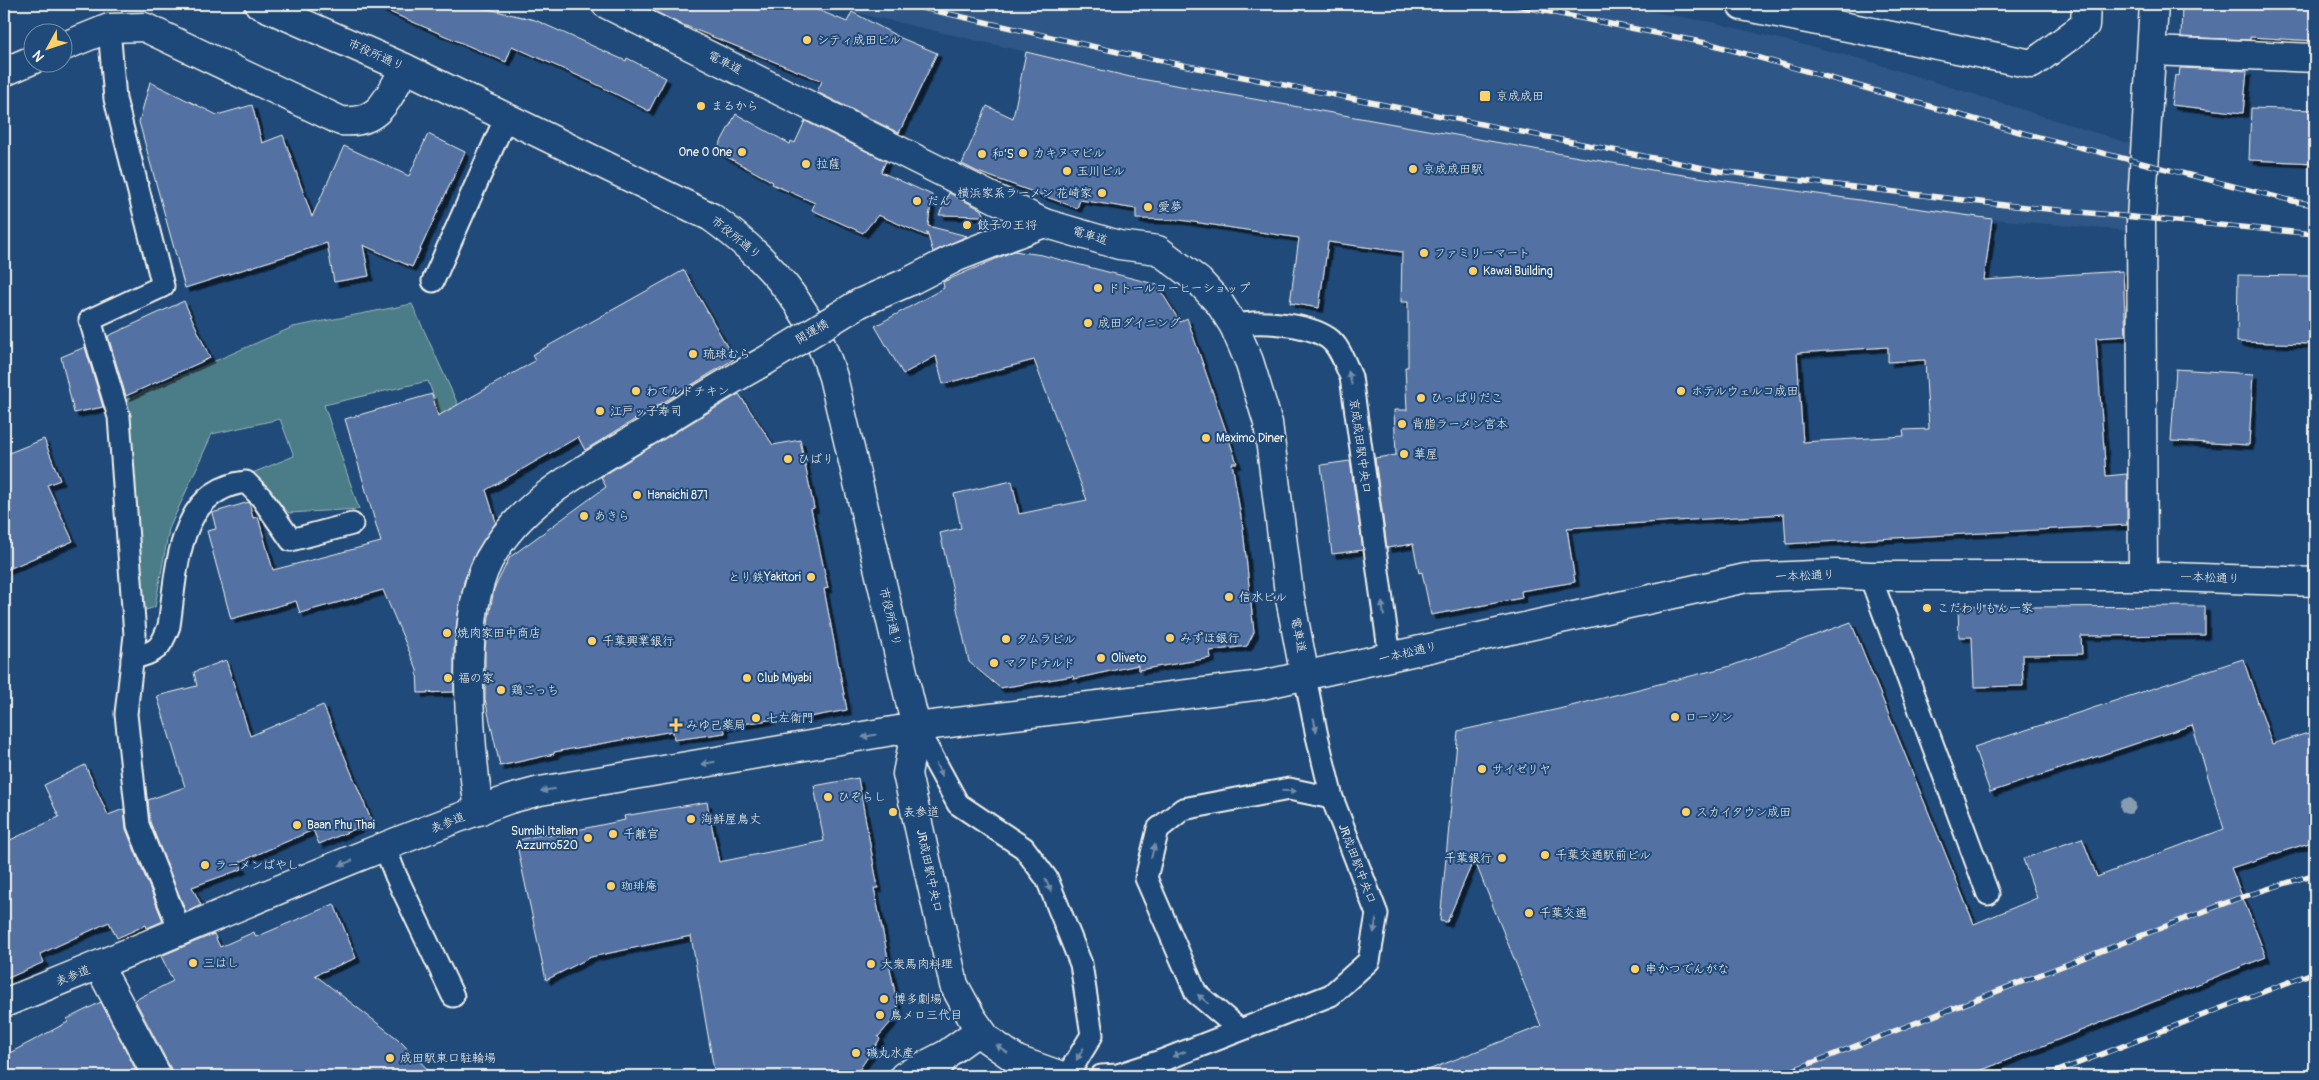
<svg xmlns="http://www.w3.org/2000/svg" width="2319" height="1080" font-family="Pangolin,'Klee One',sans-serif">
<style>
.built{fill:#2f5686}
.green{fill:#4b7d88;stroke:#a0b7b8}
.building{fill:#5371a2;stroke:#f4f1e8;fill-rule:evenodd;filter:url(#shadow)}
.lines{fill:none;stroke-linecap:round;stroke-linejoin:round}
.service-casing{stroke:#f4f1e8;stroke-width:25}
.pedestrian-casing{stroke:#f4f1e8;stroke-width:31}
.minor-casing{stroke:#f4f1e8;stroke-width:31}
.tertiary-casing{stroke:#f4f1e8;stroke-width:31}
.service{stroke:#1f4a7a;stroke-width:21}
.pedestrian{stroke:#1f4a7a;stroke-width:28}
.minor{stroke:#1f4a7a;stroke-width:28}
.tertiary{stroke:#1f4a7a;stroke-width:28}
.rail-casing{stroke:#f4f1e8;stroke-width:5.5}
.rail{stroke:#1f4a7a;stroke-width:4;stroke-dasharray:11;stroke-linecap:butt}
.pedestrian-bridge-casing{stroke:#f4f1e8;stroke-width:31;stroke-linecap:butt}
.pedestrian-bridge{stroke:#1f4a7a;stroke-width:28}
.tree{fill:#869caf}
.oneway{fill:#748da6}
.poi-dot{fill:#ffd166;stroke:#1f4a7a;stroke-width:2}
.labels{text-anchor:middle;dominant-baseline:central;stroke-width:4;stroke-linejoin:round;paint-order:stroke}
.poi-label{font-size:12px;fill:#f4f1e8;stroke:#1f4a7a;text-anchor:start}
.street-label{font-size:12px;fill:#f4f1e8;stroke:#1f4a7a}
</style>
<defs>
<filter id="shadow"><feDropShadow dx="4.5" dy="4.5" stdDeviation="0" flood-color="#0009"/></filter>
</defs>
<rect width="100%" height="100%" fill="#1f4a7a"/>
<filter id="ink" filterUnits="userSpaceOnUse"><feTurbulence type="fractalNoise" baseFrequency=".02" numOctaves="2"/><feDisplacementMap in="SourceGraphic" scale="10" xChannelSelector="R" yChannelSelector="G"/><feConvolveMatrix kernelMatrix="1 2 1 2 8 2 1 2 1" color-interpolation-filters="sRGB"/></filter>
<g filter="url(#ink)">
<path class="built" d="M 818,4 L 1606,4 L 1712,22 L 1865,60 L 2135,145 L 2129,231 L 1992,219 L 1989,240 L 1944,238 L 1564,235 L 1392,250 L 1171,218 L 1026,52 Z"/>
<path class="green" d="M 412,304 L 480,453 L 457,458 L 428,381 L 324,405 L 359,509 L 289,513 L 250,474 L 294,456 L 280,419 L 212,434 L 169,529 L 155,607 L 143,611 L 123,401 L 293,327 Z"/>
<g class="building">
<path d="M 371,4 L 466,4 L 535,20 L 626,61 L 627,58 L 666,78 L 649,111 L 592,82 L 512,46 L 506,62 Z"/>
<path d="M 640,4 L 804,4 L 847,22 L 852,12 L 901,38 L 937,53 L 899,133 L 817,92 L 822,81 L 676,22 Z"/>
<path d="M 2182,4 L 2315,4 L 2315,41 L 2250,37 L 2250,40 L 2181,37 Z"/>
<path d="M 1026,52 L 1130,77 L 1663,172 L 1992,219 L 1984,280 L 2123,271 L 2126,336 L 2096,338 L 2106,476 L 2127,474 L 2127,525 L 1786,544 L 1784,514 L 1567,528 L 1575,582 L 1521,591 L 1522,598 L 1431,615 L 1422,572 L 1419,573 L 1413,544 L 1387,548 L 1375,458 L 1396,455 L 1394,410 L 1407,410 L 1405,367 L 1408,367 L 1408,302 L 1401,302 L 1402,252 L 1328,242 L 1319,308 L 1290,303 L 1299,238 L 1180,220 L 1136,219 L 1136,209 L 1080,200 L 1077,208 L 978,172 L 962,164 L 987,106 L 1013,118 ZM 1888,347 L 1888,362 L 1925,360 L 1929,429 L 1903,430 L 1904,436 L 1803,442 L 1797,353 Z"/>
<path d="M 2180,68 L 2247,71 L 2243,113 L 2171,105 L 2175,75 L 2179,76 Z"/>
<path d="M 150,82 L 217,115 L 252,105 L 262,143 L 283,135 L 312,217 L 344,146 L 409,176 L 428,134 L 465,152 L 412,267 L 363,245 L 369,276 L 334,282 L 327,243 L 185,288 L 139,122 Z"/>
<path d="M 2251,108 L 2315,110 L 2315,163 L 2249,160 Z"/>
<path d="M 736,114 L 790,144 L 791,141 L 795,143 L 805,121 L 886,161 L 881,172 L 932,195 L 928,226 L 967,236 L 933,252 L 927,232 L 927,236 L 878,215 L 863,233 L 812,210 L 815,203 L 772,184 L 773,182 L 716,151 Z"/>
<path d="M 949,193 L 982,210 L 985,216 L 939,215 Z"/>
<path d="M 1014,251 L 1042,255 L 1162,286 L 1162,293 L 1180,322 L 1187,318 L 1237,463 L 1232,463 L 1243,529 L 1254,632 L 1247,646 L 1210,651 L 1211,658 L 1138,670 L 1138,665 L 1074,679 L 1073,676 L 1000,688 L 969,662 L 940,533 L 961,528 L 954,494 L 1012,481 L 1019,514 L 1087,500 L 1034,360 L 943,384 L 936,356 L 903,374 L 875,326 L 944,288 L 943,282 Z"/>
<path d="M 684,270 L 734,359 L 585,450 L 578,437 L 486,490 L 496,522 L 476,552 L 464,581 L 458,613 L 454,646 L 454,692 L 418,693 L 417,670 L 383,590 L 300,613 L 296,601 L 231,619 L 207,531 L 216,529 L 212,513 L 249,502 L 253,518 L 258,517 L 273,570 L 381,542 L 345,419 L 432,394 L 438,416 L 535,361 L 532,355 Z"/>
<path d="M 2238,275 L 2313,276 L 2312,344 L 2237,342 Z"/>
<path d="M 184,301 L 210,358 L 126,396 L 108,336 Z"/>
<path d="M 85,347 L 103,407 L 74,413 L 61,357 Z"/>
<path d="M 2176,369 L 2253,374 L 2249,445 L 2171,441 Z"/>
<path d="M 739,394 L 773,445 L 800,440 L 814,508 L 811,509 L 828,588 L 824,589 L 847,710 L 789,721 L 788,717 L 724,727 L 725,733 L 674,740 L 673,731 L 554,752 L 554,754 L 500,766 L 485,699 L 485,649 L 489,617 L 494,589 L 510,557 L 606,487 L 601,477 Z"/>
<path d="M 44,439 L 60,480 L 47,485 L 73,541 L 4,571 L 4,455 Z"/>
<path d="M 1350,461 L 1363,550 L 1332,554 L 1321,465 Z"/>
<path d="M 2020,605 L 2020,607 L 2205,606 L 2205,635 L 2081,636 L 2082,654 L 2022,655 L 2023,686 L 1974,687 L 1972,637 L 1959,637 L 1958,606 Z"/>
<path d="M 1851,622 L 1974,924 L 2037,898 L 2023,859 L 2082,838 L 2097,877 L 2224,829 L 2192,725 L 1990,792 L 1974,747 L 2243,659 L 2272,744 L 2315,731 L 2315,841 L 2231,868 L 2266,957 L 1967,1076 L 1418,1076 L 1418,1074 L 1541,1026 L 1474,859 L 1447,922 L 1440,921 L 1458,731 L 1559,709 L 1731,666 Z"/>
<path d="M 226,660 L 250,736 L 323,705 L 372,822 L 319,844 L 313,830 L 240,862 L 242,869 L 192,887 L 201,905 L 186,912 L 150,822 L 148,800 L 185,787 L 157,696 L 197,686 L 194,672 Z"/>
<path d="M 85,765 L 108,815 L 124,809 L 126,829 L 163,921 L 147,928 L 146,925 L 117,938 L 109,922 L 40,954 L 44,962 L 4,980 L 4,843 L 59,817 L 44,785 Z"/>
<path d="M 858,778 L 878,888 L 874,888 L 899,1013 L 878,1037 L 880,1039 L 855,1076 L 715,1076 L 691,936 L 591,957 L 546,980 L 516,841 L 547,833 L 548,836 L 625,820 L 624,816 L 707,802 L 719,862 L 824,841 L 814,786 Z"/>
<path d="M 334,904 L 356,958 L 315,975 L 398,1039 L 434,1076 L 173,1076 L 171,1069 L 135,1000 L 173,981 L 161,956 L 214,934 L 220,947 L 254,932 L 256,937 Z"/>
<path d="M 101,1002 L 139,1076 L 4,1076 L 4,1056 L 68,1022 L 67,1019 Z"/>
</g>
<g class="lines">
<defs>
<g id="service">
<path d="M 109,28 L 115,99 L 163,286 L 90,320 L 119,417 L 135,635 L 126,714 L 138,825 L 180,930"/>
<path d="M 433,281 L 506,117"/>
<path d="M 1234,326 C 1257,319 1308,324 1328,338 C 1340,346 1345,364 1351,377 L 1390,657"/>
<path d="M 1870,576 L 1988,894"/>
<path d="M 132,659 C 156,651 160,651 169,626 C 177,572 176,490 246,482 L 261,497 L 291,540 L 352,524"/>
<path d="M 916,727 L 958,804 L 1024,848 L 1047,879 L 1081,964 L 1092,1035 L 1067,1076"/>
<path d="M 385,848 L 396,876 L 453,996"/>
<path d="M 1240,1030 L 1196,993 L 1146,878 L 1158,829 L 1183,809 L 1289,789 L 1332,798"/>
<path d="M 1101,1076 L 1118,1075 L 1161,1061 L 1331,995 L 1369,961 L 1377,914 L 1332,798 L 1317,736 L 1305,677"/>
</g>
<path id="pedestrian" d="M 479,811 C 470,747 458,617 489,560 C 522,498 594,464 651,429 C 689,406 726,382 765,361"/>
<g id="minor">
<path d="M 606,4 L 1044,223 L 1119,245 L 1158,250 L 1199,281 L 1220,304 L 1234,326"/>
<path d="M 1743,4 L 1742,6 L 2032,64 L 2085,25 L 2086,4"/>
<path d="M 62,47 L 109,28 L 144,27 L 341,121 C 380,125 388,97 405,68"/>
<path d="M 2152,51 L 2315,58"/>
<path d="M 4,72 L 32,60"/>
<path d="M 860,303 L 908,282 L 957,257 L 1044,223"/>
<path d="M 2143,576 L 2141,219 L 2154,4"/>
<path d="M 99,966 L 157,1076"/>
<path d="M 4,1003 C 173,937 339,860 510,799 L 540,791 L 916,727"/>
<path d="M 904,1076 L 945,1055"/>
<path d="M 930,1076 L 948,1053 L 980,1030"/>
</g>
<g id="tertiary">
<path d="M 259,4 L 405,68 L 711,217 C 767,257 813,310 833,377 L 916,727 L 907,774 L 954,985 L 972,1018 L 987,1039 L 1017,1060 L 1062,1076"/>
<path d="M 1234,326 L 1249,361 L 1268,423 L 1289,593 L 1305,677"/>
<path d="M 916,727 L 1262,685 L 1746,578 L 1835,574 L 1870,576 L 2143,576 L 2315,582"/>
</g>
</defs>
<use href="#service" class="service-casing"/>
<use href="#pedestrian" class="pedestrian-casing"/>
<use href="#minor" class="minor-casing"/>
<use href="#tertiary" class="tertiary-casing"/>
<use href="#service" class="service"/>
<use href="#pedestrian" class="pedestrian"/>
<use href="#minor" class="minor"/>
<use href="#tertiary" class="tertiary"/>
<defs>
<g id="rail">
<path d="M 905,4 L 1122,53 L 1719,171 L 2005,205 L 2315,234"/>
<path d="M 1510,4 L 1711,44 L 2023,133 L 2297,202 L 2315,205"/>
<path d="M 1778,1076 L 2236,899 L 2315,874"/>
<path d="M 2045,1076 L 2315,972"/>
</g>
</defs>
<use href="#rail" class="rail-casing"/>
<use href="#rail" class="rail"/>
<defs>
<path id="pedestrian-bridge" d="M 765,361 L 860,303"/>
</defs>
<use href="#pedestrian-bridge" class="pedestrian-bridge-casing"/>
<use href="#pedestrian-bridge" class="pedestrian-bridge"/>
</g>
<circle class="tree" cx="2128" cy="806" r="8"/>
<defs><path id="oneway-solid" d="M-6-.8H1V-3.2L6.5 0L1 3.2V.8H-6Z" transform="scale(1.25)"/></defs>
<g class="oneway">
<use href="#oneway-solid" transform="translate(1350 378) rotate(-104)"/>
<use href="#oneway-solid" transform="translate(1383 609) rotate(-98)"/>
<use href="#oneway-solid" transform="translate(1315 725) rotate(79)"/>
<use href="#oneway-solid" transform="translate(869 736) rotate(169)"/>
<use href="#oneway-solid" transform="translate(708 763) rotate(171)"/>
<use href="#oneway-solid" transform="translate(939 770) rotate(63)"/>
<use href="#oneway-solid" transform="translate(548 790) rotate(170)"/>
<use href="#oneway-solid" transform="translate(1289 791) rotate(1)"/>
<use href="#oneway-solid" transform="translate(1153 851) rotate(-76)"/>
<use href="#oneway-solid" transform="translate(346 863) rotate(158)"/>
<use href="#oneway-solid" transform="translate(1048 885) rotate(66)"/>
<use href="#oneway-solid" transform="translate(1375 926) rotate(99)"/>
<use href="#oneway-solid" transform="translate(1203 999) rotate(-140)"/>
<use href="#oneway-solid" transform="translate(1002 1049) rotate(-145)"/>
<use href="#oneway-solid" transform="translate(1080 1054) rotate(120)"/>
<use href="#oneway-solid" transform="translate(1179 1054) rotate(159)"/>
</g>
</g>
<g class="poi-dot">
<circle cx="807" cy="40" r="5"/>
<rect x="1479" y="90" width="12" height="12" rx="2.5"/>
<circle cx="701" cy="106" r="5"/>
<circle cx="742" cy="152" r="5"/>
<circle cx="1023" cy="153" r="5"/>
<circle cx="982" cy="154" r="5"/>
<circle cx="806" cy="164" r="5"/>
<circle cx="1413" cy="169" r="5"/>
<circle cx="1067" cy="171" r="5"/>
<circle cx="1102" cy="193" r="5"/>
<circle cx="917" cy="201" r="5"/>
<circle cx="1148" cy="207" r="5"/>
<circle cx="967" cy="225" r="5"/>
<circle cx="1424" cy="253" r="5"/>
<circle cx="1473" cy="271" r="5"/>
<circle cx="1098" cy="288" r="5"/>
<circle cx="1088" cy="323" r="5"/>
<circle cx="693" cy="354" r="5"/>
<circle cx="636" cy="391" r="5"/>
<circle cx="1681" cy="391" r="5"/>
<circle cx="1421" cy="398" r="5"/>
<circle cx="600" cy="411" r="5"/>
<circle cx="1402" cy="424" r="5"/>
<circle cx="1206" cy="438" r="5"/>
<circle cx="1404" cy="454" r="5"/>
<circle cx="788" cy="459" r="5"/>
<circle cx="637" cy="495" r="5"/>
<circle cx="584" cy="516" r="5"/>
<circle cx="811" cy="577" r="5"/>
<circle cx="1229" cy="597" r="5"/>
<circle cx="1927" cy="608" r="5"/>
<circle cx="447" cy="633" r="5"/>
<circle cx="1170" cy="638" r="5"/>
<circle cx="1006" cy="639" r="5"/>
<circle cx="592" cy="641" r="5"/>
<circle cx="1101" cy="658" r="5"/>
<circle cx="994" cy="663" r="5"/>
<circle cx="448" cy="678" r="5"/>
<circle cx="747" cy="678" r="5"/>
<circle cx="501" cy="690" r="5"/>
<circle cx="1675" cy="717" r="5"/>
<circle cx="756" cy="718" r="5"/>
<path d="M673.5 717.5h5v5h5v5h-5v5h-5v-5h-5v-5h5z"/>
<circle cx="1482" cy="769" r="5"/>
<circle cx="828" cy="797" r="5"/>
<circle cx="893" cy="812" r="5"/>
<circle cx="1686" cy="812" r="5"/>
<circle cx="691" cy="819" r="5"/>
<circle cx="297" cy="825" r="5"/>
<circle cx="613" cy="834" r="5"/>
<circle cx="588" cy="838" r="5"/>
<circle cx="1545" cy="855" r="5"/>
<circle cx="1502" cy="858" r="5"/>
<circle cx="205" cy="865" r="5"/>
<circle cx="611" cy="886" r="5"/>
<circle cx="1529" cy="913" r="5"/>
<circle cx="193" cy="963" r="5"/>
<circle cx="871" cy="964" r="5"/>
<circle cx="1635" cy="969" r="5"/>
<circle cx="884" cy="999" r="5"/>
<circle cx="880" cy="1015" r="5"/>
<circle cx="856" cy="1053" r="5"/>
<circle cx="390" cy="1058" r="5"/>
</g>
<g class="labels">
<g class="poi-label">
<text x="817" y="40">シティ成田ビル</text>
<text x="1496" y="96">京成成田</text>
<text x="711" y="106">まるから</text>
<text x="732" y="152" text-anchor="end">One O One</text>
<text x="1033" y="153">カキヌマビル</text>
<text x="992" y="154">和’S</text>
<text x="816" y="164">拉薩</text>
<text x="1423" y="169">京成成田駅</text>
<text x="1077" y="171">玉川ビル</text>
<text x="1092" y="193" text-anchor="end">横浜家系ラーメン 花崎家</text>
<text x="927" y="201">だん</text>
<text x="1158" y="207">愛夢</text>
<text x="977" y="225">餃子の王将</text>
<text x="1434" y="253">ファミリーマート</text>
<text x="1483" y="271">Kawai Building</text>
<text x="1108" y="288">ドトールコーヒーショップ</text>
<text x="1098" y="323">成田ダイニング</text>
<text x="703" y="354">琉球むら</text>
<text x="646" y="391">わてルドチキン</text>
<text x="1691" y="391">ホテルウェルコ成田</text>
<text x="1431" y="398">ひっぱりだこ</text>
<text x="610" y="411">江戸ッ子寿司</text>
<text x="1412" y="424">背脂ラーメン宮本</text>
<text x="1216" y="438">Maximo Diner</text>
<text x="1414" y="454">華屋</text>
<text x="798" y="459">ひばり</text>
<text x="647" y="495">Hanaichi 871</text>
<text x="594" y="516">あきら</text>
<text x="801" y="577" text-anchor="end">とり鉄Yakitori</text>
<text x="1239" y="597">信水ビル</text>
<text x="1937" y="608">こだわりもん一家</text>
<text x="457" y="633">焼肉家田中商店</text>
<text x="1180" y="638">みずほ銀行</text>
<text x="1016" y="639">タムラビル</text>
<text x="602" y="641">千葉興業銀行</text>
<text x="1111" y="658">Oliveto</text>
<text x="1004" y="663">マクドナルド</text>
<text x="458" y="678">福の家</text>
<text x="757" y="678">Club Miyabi</text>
<text x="511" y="690">鶏ごっち</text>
<text x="1685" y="717">ローソン</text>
<text x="766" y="718">七左衛門</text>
<text x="686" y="725">みゆ己薬局</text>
<text x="1492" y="769">サイゼリヤ</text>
<text x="838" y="797">ひぞらし</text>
<text x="903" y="812">表参道</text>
<text x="1696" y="812">スカイタウン成田</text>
<text x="701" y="819">海鮮屋鳥丈</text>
<text x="307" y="825">Baan Phu Thai</text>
<text x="578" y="831" text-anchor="end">Sumibi Italian<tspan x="578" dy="14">Azzurro520</tspan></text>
<text x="623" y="834">千離官</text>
<text x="1555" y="855">千葉交通駅前ビル</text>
<text x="1492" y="858" text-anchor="end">千葉銀行</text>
<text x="215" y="865">ラーメンばやし</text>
<text x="621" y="886">珈琲庵</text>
<text x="1539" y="913">千葉交通</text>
<text x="203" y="963">三はし</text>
<text x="881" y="964">大衆馬肉料理</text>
<text x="1645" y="969">串かつでんがな</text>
<text x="894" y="999">博多劇場</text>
<text x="890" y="1015">鳥メロ三代目</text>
<text x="866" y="1053">磯丸水產</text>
<text x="400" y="1058">成田駅東口駐輪場</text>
</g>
<g class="street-label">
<text transform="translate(376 55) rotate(24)">市役所通り</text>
<text transform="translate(725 63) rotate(27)">電車道</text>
<text transform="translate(1090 236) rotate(17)">電車道</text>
<text transform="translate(736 238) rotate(39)">市役所通り</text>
<text transform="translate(812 332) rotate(-31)">開運橋</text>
<text transform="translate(1360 446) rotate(82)">京成成田駅中央口</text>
<text transform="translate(1805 576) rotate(-2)">一本松通り</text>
<text transform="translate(2210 578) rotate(2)">一本松通り</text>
<text transform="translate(890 617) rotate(77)">市役所通り</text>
<text transform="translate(1298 635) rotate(79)">電車道</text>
<text transform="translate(1408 653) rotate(-13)">一本松通り</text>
<text transform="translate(448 823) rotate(-22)">表参道</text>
<text transform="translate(1357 864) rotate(69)">JR成田駅中央口</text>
<text transform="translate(929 871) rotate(78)">JR成田駅中央口</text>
<text transform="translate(73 976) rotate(-21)">表参道</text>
</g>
</g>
<rect width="2319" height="1080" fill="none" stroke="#1f4a7a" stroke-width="20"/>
<rect x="10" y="10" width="2299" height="1060" fill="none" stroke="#f4f1e8" stroke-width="2" filter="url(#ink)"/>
<g transform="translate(48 48) rotate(230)"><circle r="24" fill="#1f4a7a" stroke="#748da6"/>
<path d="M0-4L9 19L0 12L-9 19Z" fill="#ffd166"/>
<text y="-8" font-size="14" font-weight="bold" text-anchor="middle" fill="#f4f1e8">N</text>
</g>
</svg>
